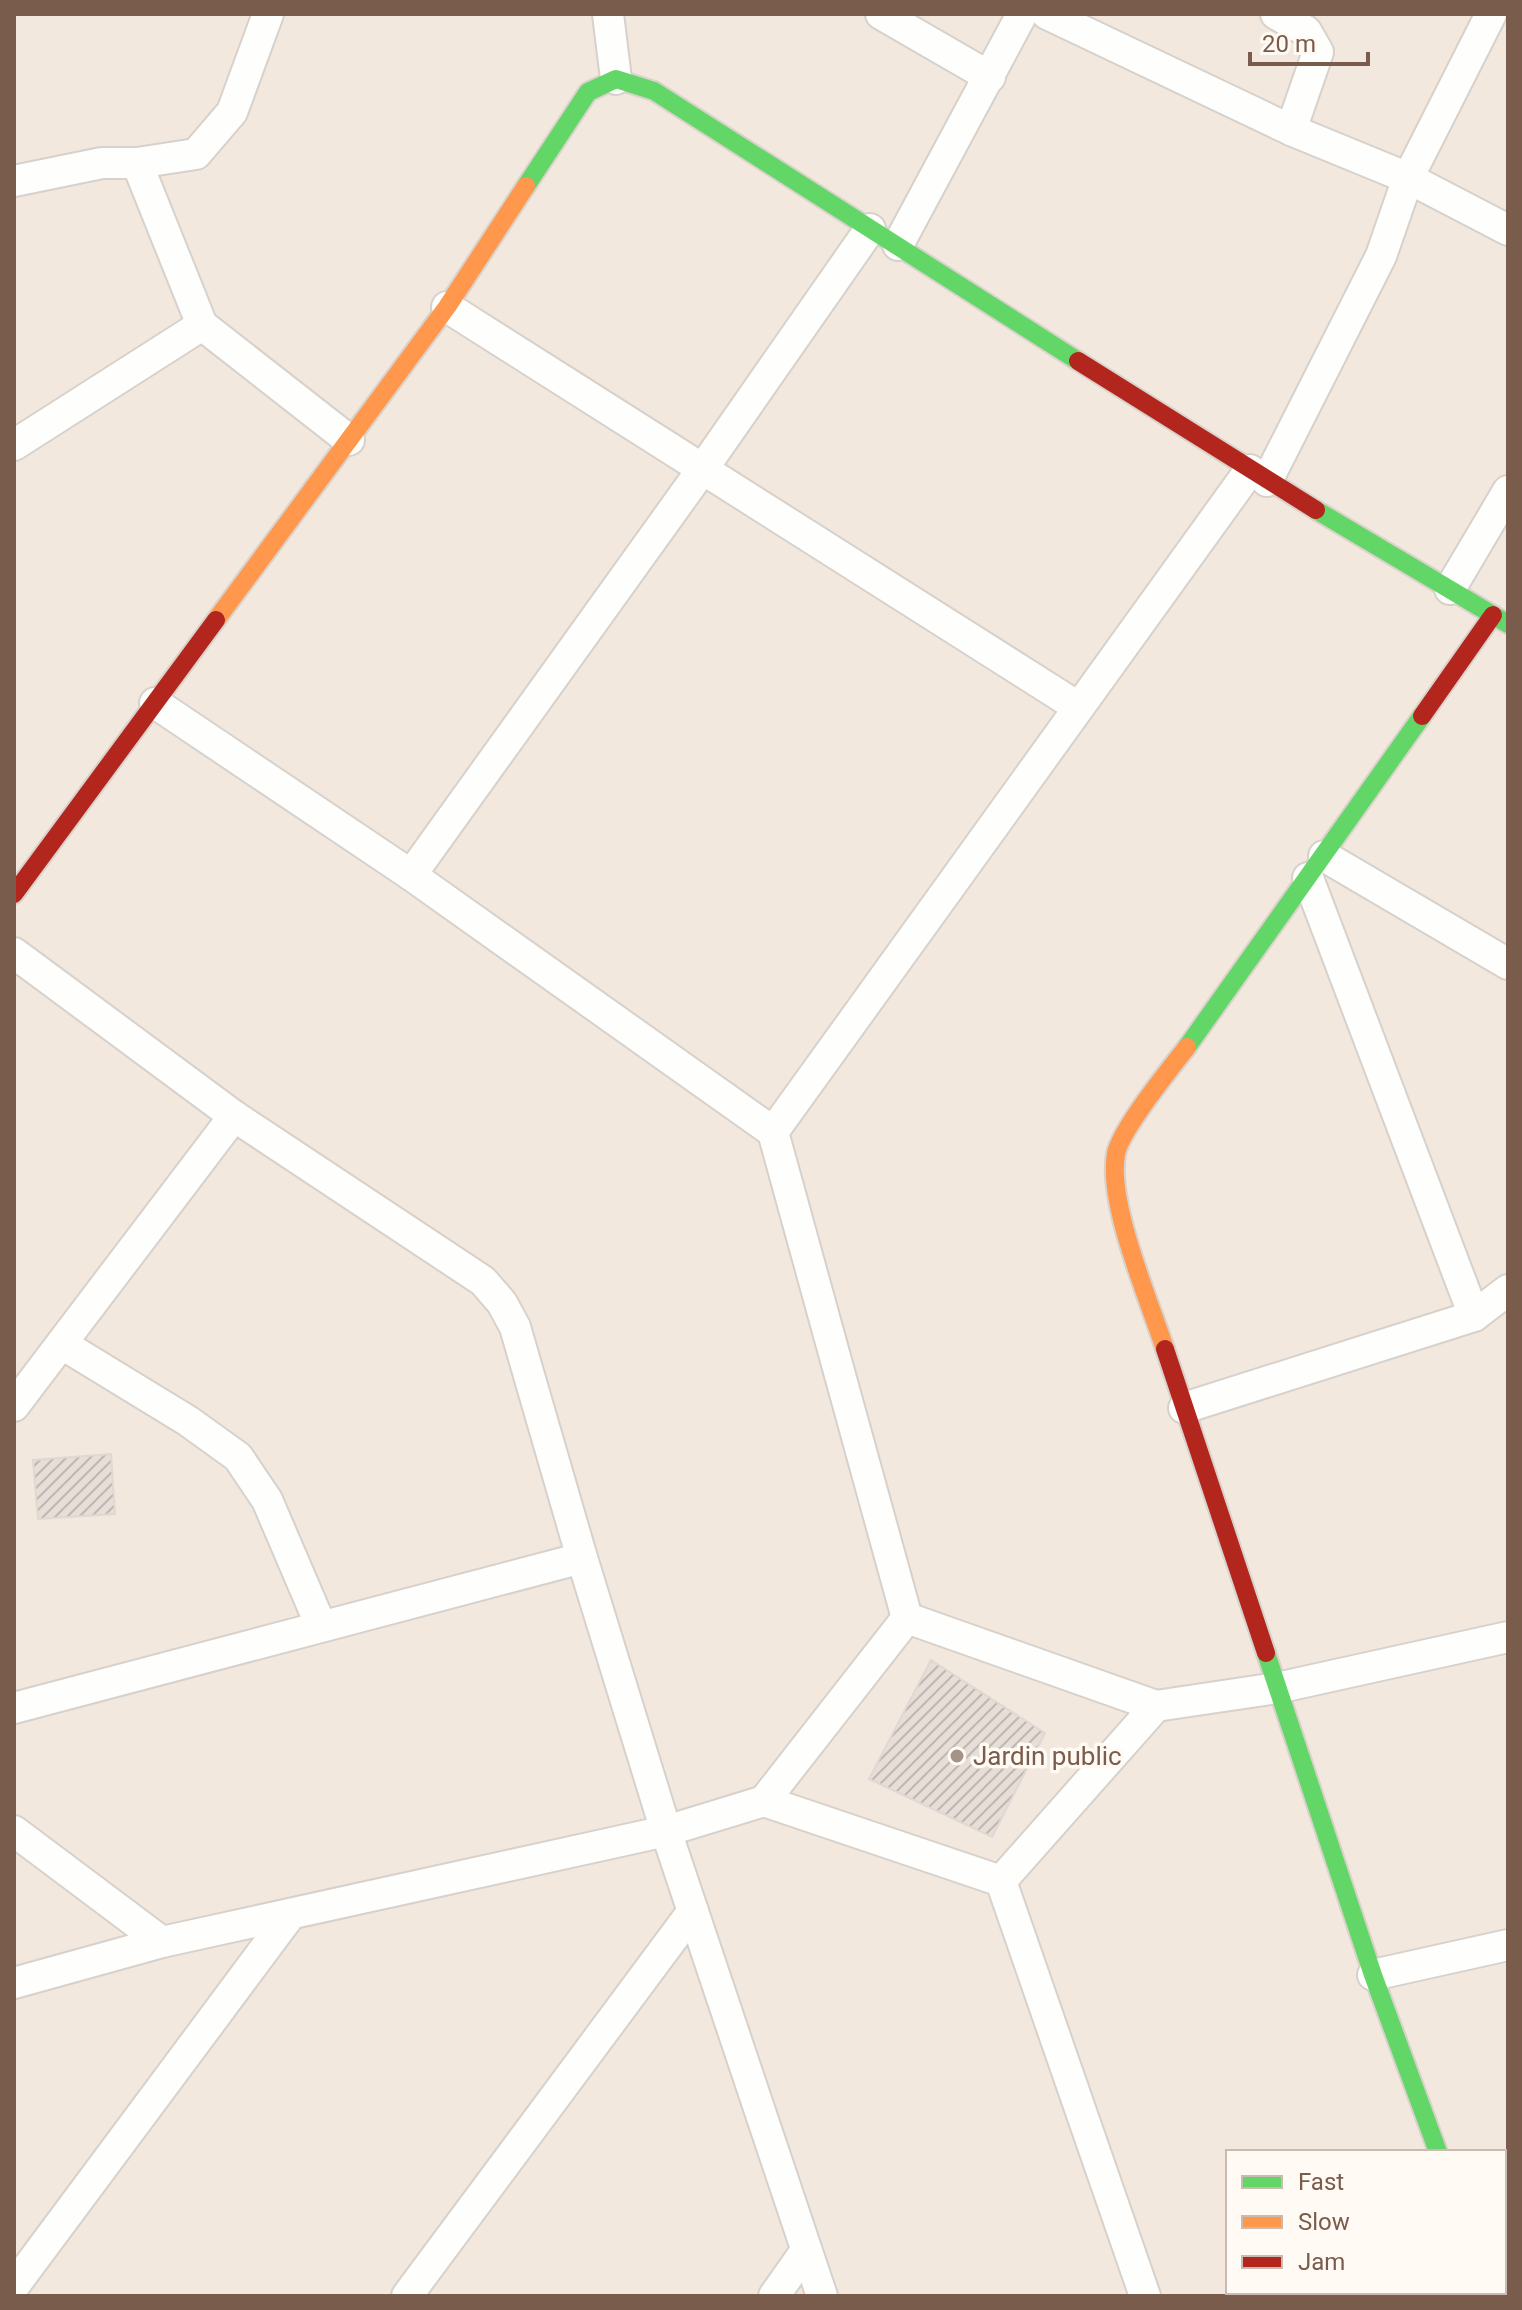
<svg xmlns="http://www.w3.org/2000/svg" width="1522" height="2310" font-family="Roboto,sans-serif">
<style>
.residential{fill:#f2e8de;fill-rule:evenodd}
.building{fill:url(#building-hatch);stroke:#e2d8d2;stroke-width:2}
.lines{fill:none;stroke-linecap:round;stroke-linejoin:round}
.street-casing{stroke:#d7d1cb;stroke-width:34}
.fast-casing{stroke:#d9d2cb;stroke-width:22}
.slow-casing{stroke:#d9d2cb;stroke-width:22}
.jam-casing{stroke:#d9d2cb;stroke-width:22}
.street{stroke:#fefefd;stroke-width:30}
.fast{stroke:#63d668;stroke-width:18}
.slow{stroke:#ff974d;stroke-width:18}
.jam{stroke:#b3261e;stroke-width:18}
.poi-dot{fill:#a69286;stroke:#fffaf3;stroke-width:3}
.labels{text-anchor:middle;dominant-baseline:central;stroke-width:7;stroke-linejoin:round;paint-order:stroke}
.poi-label{font-size:26px;fill:#7a5c4d;stroke:#fffaf3;text-anchor:start}
</style>
<defs>
<pattern id="building-hatch" width="6" height="6" patternUnits="userSpaceOnUse" patternTransform="scale(2)"><rect width="6" height="6" fill="#e6ded7"/><path d="M-1 1l2-2M0 6l6-6M5 7l2-2" fill="none" stroke="#bfb7b1"/></pattern>
</defs>
<rect width="100%" height="100%" fill="#f9f5f0"/>
<path class="residential" d="M 14,14 L 1508,14 L 1508,2296 L 14,2296 ZM 1228,2152 L 1504,2152 L 1504,2292 L 1228,2292 Z"/>
<g class="building">
<path d="M 111,1454 L 115,1514 L 38,1519 L 33,1460 Z"/>
<path d="M 931,1660 L 1045,1733 L 992,1837 L 869,1779 Z"/>
</g>
<g class="lines">
<defs>
<g id="street">
<path d="M 608,14 L 616,79"/>
<path d="M 881,14 L 990,77"/>
<path d="M 1047,14 L 1291,130 L 1408,178 L 1508,230"/>
<path d="M 1276,14 L 1306,31 L 1318,52 L 1291,130"/>
<path d="M 137,163 L 202,325 L 349,440"/>
<path d="M 14,181 L 102,163 L 137,163 L 196,154 L 232,112 L 268,14"/>
<path d="M 898,245 L 1022,14"/>
<path d="M 447,307 L 1078,707"/>
<path d="M 14,445 L 202,325"/>
<path d="M 1267,481 L 1381,256 L 1408,178 L 1491,14"/>
<path d="M 1450,589 L 1508,491"/>
<path d="M 155,703 L 411,875 L 773,1132"/>
<path d="M 1324,856 L 1508,964"/>
<path d="M 411,875 L 704,467 L 870,229"/>
<path d="M 1308,878 L 1474,1316"/>
<path d="M 14,953 L 234,1116 L 483,1281 L 502,1303 L 515,1327 L 582,1558 L 666,1831 L 822,2296"/>
<path d="M 62,1344 L 188,1421 L 238,1457 L 267,1500 L 321,1626"/>
<path d="M 14,1406 L 234,1116"/>
<path d="M 1184,1408 L 1474,1316 L 1508,1290"/>
<path d="M 907,1618 L 773,1132 L 1250,470"/>
<path d="M 907,1618 L 1156,1706 L 1001,1881 L 764,1801 Z"/>
<path d="M 1156,1706 L 1277,1688 L 1508,1637"/>
<path d="M 14,1708 L 582,1558"/>
<path d="M 14,1831 L 162,1942"/>
<path d="M 1001,1881 L 1145,2296"/>
<path d="M 1373,1975 L 1508,1945"/>
<path d="M 14,1983 L 162,1942 L 666,1831 L 764,1801"/>
<path d="M 14,2286 L 290,1915"/>
<path d="M 1489,2292 L 1491,2296"/>
<path d="M 407,2296 L 693,1911"/>
<path d="M 774,2296 L 805,2252"/>
</g>
<g id="fast">
<path d="M 526,186 L 588,92 L 616,79 L 654,91 L 1078,361"/>
<path d="M 1316,510 L 1508,624"/>
<path d="M 1187,1047 L 1422,716"/>
<path d="M 1266,1653 L 1373,1975 L 1438,2152"/>
</g>
<g id="slow">
<path d="M 216,620 L 447,307 L 526,186"/>
<path d="M 1165,1349 C 1149,1300 1107,1203 1116,1154 C 1120,1130 1170,1069 1187,1047"/>
</g>
<g id="jam">
<path d="M 1078,361 L 1316,510"/>
<path d="M 1422,716 L 1493,615"/>
<path d="M 14,894 L 216,620"/>
<path d="M 1165,1349 L 1266,1653"/>
</g>
</defs>
<use href="#street" class="street-casing"/>
<use href="#fast" class="fast-casing"/>
<use href="#slow" class="slow-casing"/>
<use href="#jam" class="jam-casing"/>
<use href="#street" class="street"/>
<use href="#fast" class="fast"/>
<use href="#slow" class="slow"/>
<use href="#jam" class="jam"/>
</g>
<circle class="poi-dot" cx="957" cy="1756" r="8"/>
<g class="labels">
<g class="poi-label">
<text x="973" y="1756">Jardin public</text>
</g>
</g>
<rect width="1522" height="2310" fill="none" stroke="#7a5c4d" stroke-width="32"/>
<rect x="1226" y="2150" width="280" height="144" fill="#fffaf3" stroke="#cabbb1" stroke-width="2"/>
<rect x="1242" y="2176" width="40" height="12" fill="#63d668" stroke="#cabbb1" stroke-width="2"/>
<text x="1298" y="2190" font-size="24" fill="#7a5c4d">Fast</text>
<rect x="1242" y="2216" width="40" height="12" fill="#ff974d" stroke="#cabbb1" stroke-width="2"/>
<text x="1298" y="2230" font-size="24" fill="#7a5c4d">Slow</text>
<rect x="1242" y="2256" width="40" height="12" fill="#b3261e" stroke="#cabbb1" stroke-width="2"/>
<text x="1298" y="2270" font-size="24" fill="#7a5c4d">Jam</text>
<path d="M1250 52v12h118v-12" fill="none" stroke="#7a5c4d" stroke-width="4"/>
<text x="1262" y="52" font-size="24" fill="#7a5c4d" stroke="#fffaf3" stroke-width="6" paint-order="stroke">20 m</text>
</svg>
